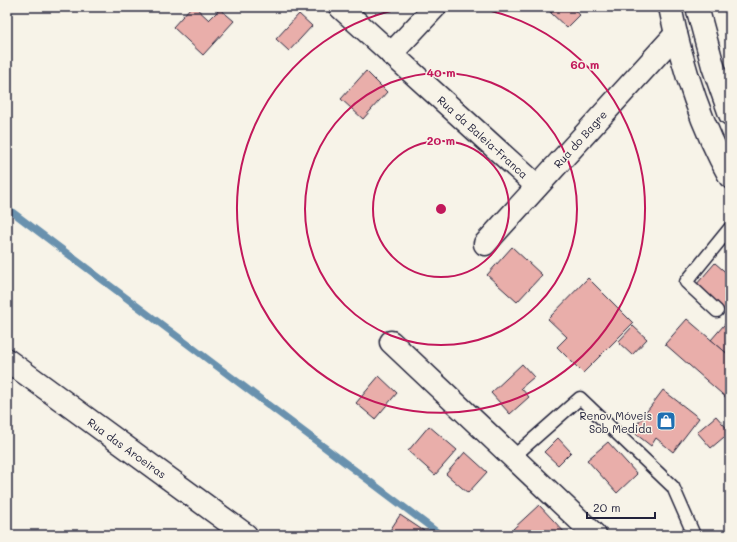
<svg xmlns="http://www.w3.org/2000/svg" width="737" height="542" font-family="Mali,sans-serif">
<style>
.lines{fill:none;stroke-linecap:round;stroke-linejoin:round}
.stream{stroke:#6991ae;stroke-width:7}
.building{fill:#e9aeaa;stroke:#22223b}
.service-casing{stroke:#22223b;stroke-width:15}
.minor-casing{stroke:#22223b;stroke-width:25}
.service{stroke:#f7f3e8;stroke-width:12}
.minor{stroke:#f7f3e8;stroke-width:22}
.ring{fill:none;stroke:#c2185b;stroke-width:2}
.labels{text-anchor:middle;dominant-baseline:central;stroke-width:3;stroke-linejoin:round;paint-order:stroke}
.street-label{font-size:11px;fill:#22223b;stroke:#f7f3e8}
.poi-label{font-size:11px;fill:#22223b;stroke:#f7f3e8;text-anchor:end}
.centre{fill:#c2185b;stroke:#f7f3e8;stroke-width:2}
.ring-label{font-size:12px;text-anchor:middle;font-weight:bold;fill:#c2185b;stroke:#f7f3e8;stroke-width:3;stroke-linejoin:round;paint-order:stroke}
</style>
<rect width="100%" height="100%" fill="#f7f3e8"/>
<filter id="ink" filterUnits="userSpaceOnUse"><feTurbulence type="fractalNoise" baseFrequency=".025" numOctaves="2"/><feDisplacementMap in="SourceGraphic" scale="8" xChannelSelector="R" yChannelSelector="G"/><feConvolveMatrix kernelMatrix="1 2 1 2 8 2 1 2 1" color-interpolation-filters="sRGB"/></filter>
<g filter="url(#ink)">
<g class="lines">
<path class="stream" d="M 7,208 L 441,535"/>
</g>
<g class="building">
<path d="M 191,7 L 195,7 L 209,20 L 220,9 L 234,21 L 203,55 L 173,27 Z"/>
<path d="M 546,7 L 557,7 L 551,13 Z"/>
<path d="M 557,7 L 571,7 L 580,15 L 567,28 L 551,13 Z"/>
<path d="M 299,14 L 312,26 L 289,51 L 276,39 Z"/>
<path d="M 366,71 L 387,92 L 363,119 L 341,99 Z"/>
<path d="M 512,247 L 542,275 L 517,302 L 487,275 Z"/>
<path d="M 715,263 L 730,276 L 730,315 L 696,285 Z"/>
<path d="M 588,278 L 633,323 L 583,373 L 557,347 L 567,337 L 548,319 Z"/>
<path d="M 730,318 L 730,356 L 711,340 Z"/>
<path d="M 687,319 L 730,356 L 730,401 L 665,344 Z"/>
<path d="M 633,326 L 647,339 L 632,355 L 618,342 Z"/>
<path d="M 522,364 L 534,377 L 521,388 L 529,397 L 510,414 L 491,393 Z"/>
<path d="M 379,376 L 397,393 L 375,419 L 356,403 Z"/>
<path d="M 663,390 L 699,418 L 673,452 L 656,438 L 651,446 L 632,431 Z"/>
<path d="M 716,416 L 730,432 L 711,448 L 697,432 Z"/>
<path d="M 429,426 L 457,450 L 435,475 L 408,451 Z"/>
<path d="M 558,438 L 571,452 L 558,465 L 544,452 Z"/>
<path d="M 608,442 L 637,474 L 617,493 L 587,460 Z"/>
<path d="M 465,452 L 487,472 L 468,493 L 446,474 Z"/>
<path d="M 539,505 L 567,535 L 519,535 L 513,529 Z"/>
<path d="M 400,515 L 424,531 L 421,535 L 387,535 Z"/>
</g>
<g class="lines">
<defs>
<g id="service">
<path d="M 717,311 L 686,282 L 730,228"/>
<path d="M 513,457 L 580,398 L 673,487 L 694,535"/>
</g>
<g id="minor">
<path d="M 340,7 L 537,186"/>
<path d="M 670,7 C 682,66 701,125 730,177"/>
<path d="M 697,7 L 713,66 L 730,114"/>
<path d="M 391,54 L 435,7"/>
<path d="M 485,244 L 676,34"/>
<path d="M 391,342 L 595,535"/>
<path d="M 7,360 L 246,535"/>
</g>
</defs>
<use href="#service" class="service-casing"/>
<use href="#minor" class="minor-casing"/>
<use href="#service" class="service"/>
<use href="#minor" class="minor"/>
</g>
</g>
<g class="ring">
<circle cx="441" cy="209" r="68"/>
<circle cx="441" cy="209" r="136"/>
<path d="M471 7A204 204 0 1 1 411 7"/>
</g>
<defs>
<symbol id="shop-square" viewBox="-11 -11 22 22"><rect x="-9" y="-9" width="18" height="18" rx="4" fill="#1f6fb2" stroke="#f7f3e8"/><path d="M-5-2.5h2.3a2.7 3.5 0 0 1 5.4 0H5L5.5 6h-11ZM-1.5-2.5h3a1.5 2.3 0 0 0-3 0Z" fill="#fff"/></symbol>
</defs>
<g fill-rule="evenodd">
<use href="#shop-square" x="655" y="410" width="22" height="22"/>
</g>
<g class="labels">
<g class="street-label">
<text transform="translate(483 137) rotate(42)">Rua da Baleia-Franca</text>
<text transform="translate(580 139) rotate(-48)">Rua do Bagre</text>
<text transform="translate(127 448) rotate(36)">Rua das Aroeiras</text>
</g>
<g class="poi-label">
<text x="652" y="415">Renov Móveis<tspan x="652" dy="13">Sob Medida</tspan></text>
</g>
</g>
<circle cx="441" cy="209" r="6" class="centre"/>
<g class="ring-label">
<text x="585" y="69">60 m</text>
<text x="441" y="77">40 m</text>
<text x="441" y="145">20 m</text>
</g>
<rect width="737" height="542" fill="none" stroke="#f7f3e8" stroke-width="24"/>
<rect x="12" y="12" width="713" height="518" fill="none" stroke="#22223b" stroke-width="1.5" filter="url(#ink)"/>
<path d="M587 512v6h68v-6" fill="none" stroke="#22223b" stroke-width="2"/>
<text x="593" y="512" font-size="12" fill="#22223b" stroke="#f7f3e8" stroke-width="3" paint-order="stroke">20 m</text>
</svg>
